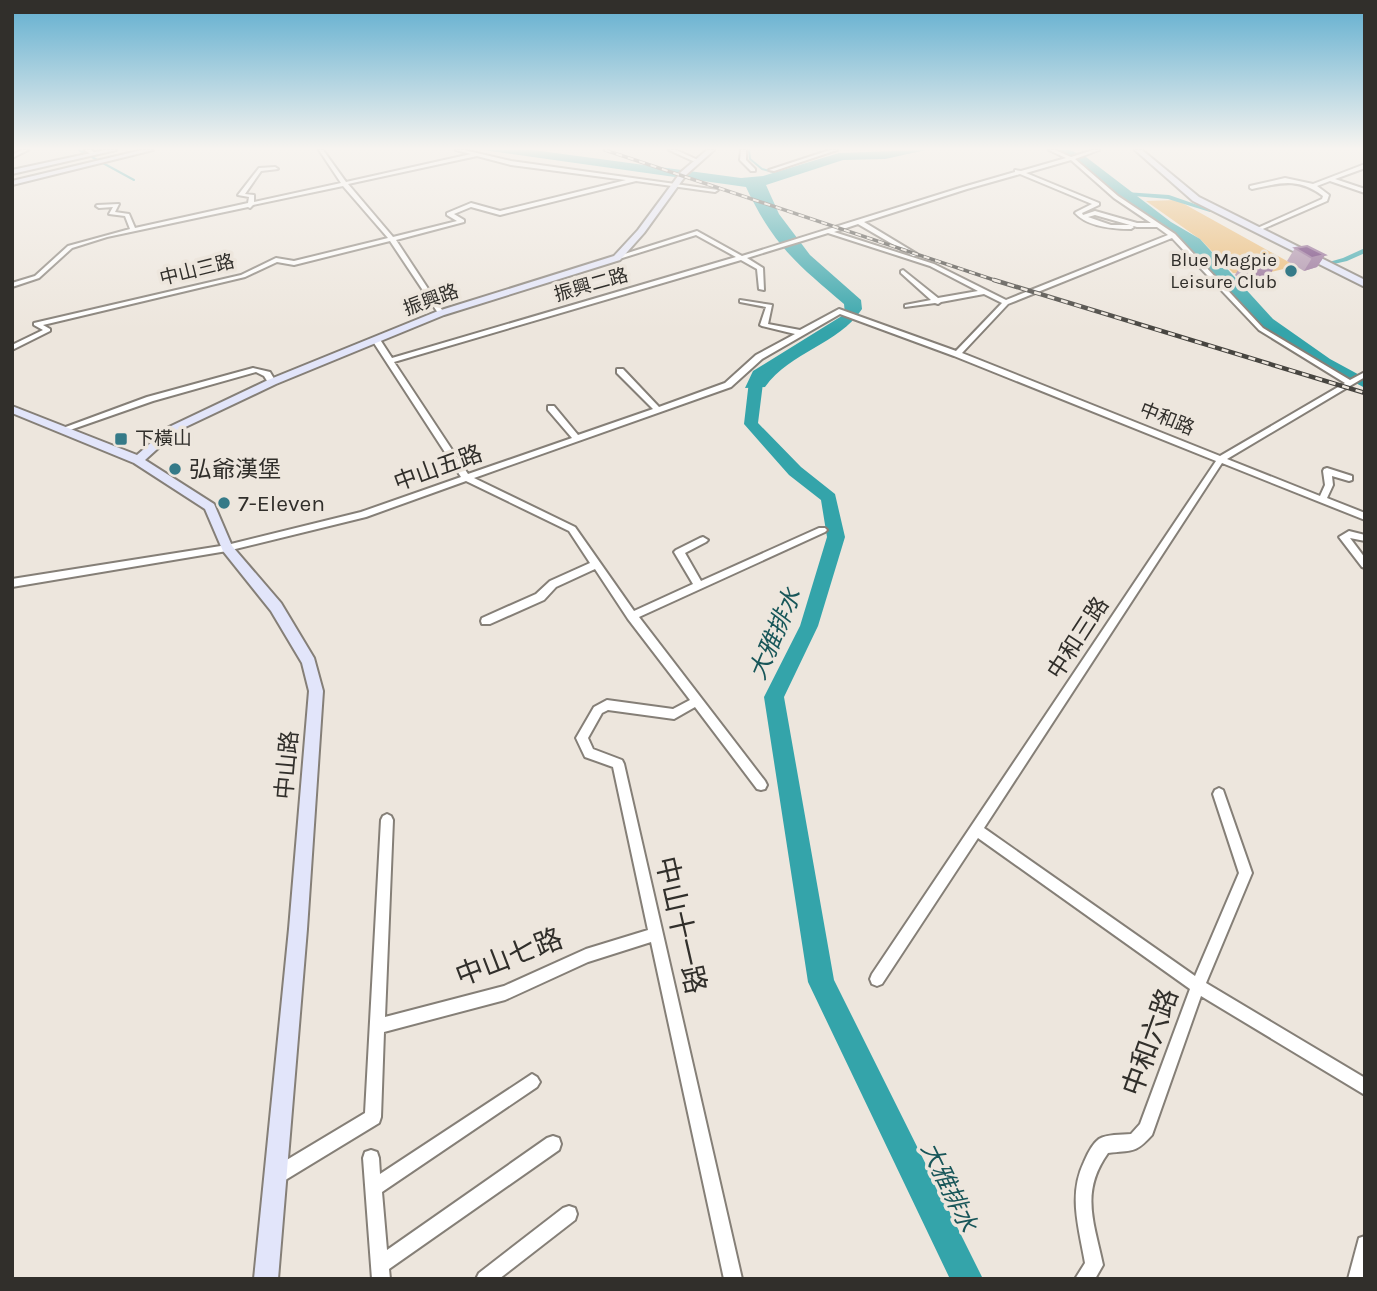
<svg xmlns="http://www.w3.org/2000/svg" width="1377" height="1291" font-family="Karla,'Noto Sans TC',sans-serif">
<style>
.green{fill:#e9b76f}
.water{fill:#34a4aa}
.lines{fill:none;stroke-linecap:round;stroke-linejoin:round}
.stream{stroke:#34a4aa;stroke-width:2}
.canal{fill:#34a4aa;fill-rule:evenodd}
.river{fill:#34a4aa;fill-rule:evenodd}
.street-casing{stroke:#857f77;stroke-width:4}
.secondary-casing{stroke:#857f77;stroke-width:4}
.street{fill:#fff;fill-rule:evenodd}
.secondary{fill:#e2e5fa;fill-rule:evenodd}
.rail-far1-casing{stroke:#474540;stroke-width:3.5}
.rail-casing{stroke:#474540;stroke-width:4.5}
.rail-far1{stroke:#ede6dd;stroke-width:2;stroke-dasharray:6;stroke-linecap:butt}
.rail{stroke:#ede6dd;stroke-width:2.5;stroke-dasharray:7;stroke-linecap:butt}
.wall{fill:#a88aa7}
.shaded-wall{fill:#8d6591}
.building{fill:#642e71;stroke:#8d6591;stroke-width:2}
.poi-dot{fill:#357a88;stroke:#ede6dd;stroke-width:2.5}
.labels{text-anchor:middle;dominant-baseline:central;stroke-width:7;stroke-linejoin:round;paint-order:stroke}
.far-poi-label{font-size:19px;fill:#312f2b;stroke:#ede6dd;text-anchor:end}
.far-street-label{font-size:19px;fill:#312f2b;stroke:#ede6dd}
.street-label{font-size:23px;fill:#312f2b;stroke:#ede6dd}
.poi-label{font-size:23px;fill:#312f2b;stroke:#ede6dd;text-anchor:start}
.water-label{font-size:24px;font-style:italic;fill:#185659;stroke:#ede6dd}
.near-street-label{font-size:28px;fill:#312f2b;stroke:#ede6dd}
</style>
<rect width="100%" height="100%" fill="#ede6dd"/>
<path class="green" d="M 1177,200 L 1296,266 L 1259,275 L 1233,273 L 1201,240 L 1146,201 Z"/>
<g class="water">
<path d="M 483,150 L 533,150 L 741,178 L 763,176 L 839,153 L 926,150 L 885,159 L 843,160 L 766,185 L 779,214 L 810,255 L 861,300 L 862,309 C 838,345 791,351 765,387 L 745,388 L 753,371 L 845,314 L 844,304 C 797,264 773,245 746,187 Z"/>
<path d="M 1053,150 L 1070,150 L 1086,157 L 1171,222 L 1200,239 L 1273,319 L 1330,359 L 1365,378 L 1365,388 L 1300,353 L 1264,327 L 1242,309 L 1175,234 L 1117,197 L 1064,154 Z"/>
</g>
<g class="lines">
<g class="stream">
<path d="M 79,150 L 134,180"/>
<path d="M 749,150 L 750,159 L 762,169 L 773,172"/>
</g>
<g class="canal">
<path d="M 1125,192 L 1169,195 L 1215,211 L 1210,212 L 1168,199 L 1123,195 L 1122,194 Z"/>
<path d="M 1365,248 L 1365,253 L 1347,261 L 1325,266 L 1322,264 L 1343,258 Z"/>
</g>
<path class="river" d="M 770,367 L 777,371 L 763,383 L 758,423 L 801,467 L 835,494 L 845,537 L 818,626 L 784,697 L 834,980 L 983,1279 L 950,1279 L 808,982 L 764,697 L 800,626 L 827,537 L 821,500 L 789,475 L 744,424 L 749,381 Z"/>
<defs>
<g id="street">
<path d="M 22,150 L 28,150 L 12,158 L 12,155 Z"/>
<path d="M 85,150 L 91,150 L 95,153 L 90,154 Z"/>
<path d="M 319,150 L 323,150 L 346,182 L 471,154 L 456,150 L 464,150 L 511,161 L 718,190 L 715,192 L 636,181 L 500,215 L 471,207 L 454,214 L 464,220 L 464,222 L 396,240 L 444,313 L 441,315 L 438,313 L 390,241 L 294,265 L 277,262 L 245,277 L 43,325 L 50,329 L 50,331 L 12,350 L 12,345 L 43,330 L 34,325 L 34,323 L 241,275 L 276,258 L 294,261 L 388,238 L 343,186 L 253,205 L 250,208 L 248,207 L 107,237 L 72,248 L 39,278 L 12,287 L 12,283 L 35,276 L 68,246 L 130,229 L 125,216 L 109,214 L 113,207 L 99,208 L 96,206 L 97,205 L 119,204 L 115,212 L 129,214 L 135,228 L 248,203 L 249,197 L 238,195 L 259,168 L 275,167 L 278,169 L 261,171 L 245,194 L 254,195 L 254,202 L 341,183 ZM 477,156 L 511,165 L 626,180 L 500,211 L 471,203 L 447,213 L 447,215 L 457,221 L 393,237 L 348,184 Z"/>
<path d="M 669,150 L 676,150 L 698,160 L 693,161 Z"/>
<path d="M 741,150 L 746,150 L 746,160 L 755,169 L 755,171 L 751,171 L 740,160 Z"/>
<path d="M 830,150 L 837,150 L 774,171 L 769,170 Z"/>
<path d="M 1049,150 L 1055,150 L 1071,157 L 1093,150 L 1099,150 L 1075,159 L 1118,196 L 1175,234 L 1263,328 L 1350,380 L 1365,372 L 1365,377 L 1227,459 L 1320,496 L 1325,485 L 1323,471 L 1324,469 L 1327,468 L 1352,476 L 1352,480 L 1349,481 L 1332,476 L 1333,485 L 1327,498 L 1365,513 L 1365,520 L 1222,463 L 984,828 L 1195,976 L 1239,873 L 1213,794 L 1215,790 L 1219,788 L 1223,790 L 1252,873 L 1206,983 L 1365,1078 L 1365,1095 L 1201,996 L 1152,1135 C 1135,1154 1132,1150 1108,1153 C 1080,1192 1094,1222 1103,1265 L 1095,1279 L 1075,1279 L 1085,1263 C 1079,1228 1068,1195 1084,1162 C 1087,1155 1092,1144 1099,1139 C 1106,1134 1122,1135 1131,1134 L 1140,1124 L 1190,989 L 978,838 L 882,984 L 877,986 L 872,984 L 870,979 L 872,974 L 1216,461 L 954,356 L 840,314 L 762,359 L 731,387 L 474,478 L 575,527 L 634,611 L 693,584 L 674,552 L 676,550 L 700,538 L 703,537 L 708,540 L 706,542 L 685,553 L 701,581 L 819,528 L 825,528 L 827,530 L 825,532 L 639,617 L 765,781 L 767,785 L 765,789 L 761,790 L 757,789 L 695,707 L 674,719 L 608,710 L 602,713 L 588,738 L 593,749 L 622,760 L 624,764 L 742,1279 L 724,1279 L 651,942 L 588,962 L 505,1000 L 384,1032 L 381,1117 L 379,1123 L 282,1182 L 276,1184 L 270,1182 L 268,1176 L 270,1170 L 365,1113 L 381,820 L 383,816 L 387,814 L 391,816 L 393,820 L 385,1017 L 504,986 L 586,949 L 648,930 L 613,767 L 585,757 L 576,738 L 594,707 L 607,700 L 673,709 L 690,700 L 628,619 L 595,569 L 556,587 L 544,600 L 490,624 L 482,624 L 481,621 L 482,618 L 536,594 L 550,581 L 590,563 L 569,531 L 466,481 L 366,517 L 227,551 L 12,587 L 12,579 L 227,545 L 361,512 L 461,477 L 372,340 L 373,338 L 379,338 L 392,358 L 736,257 L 696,235 L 619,259 L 615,259 L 615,257 L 697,231 L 742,256 L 963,187 L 1015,172 L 1015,170 L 1021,171 L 1066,158 ZM 1071,160 L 1114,198 L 1151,223 L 1137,223 L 1095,211 L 1083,215 L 1082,213 L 1099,205 L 1099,203 L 1026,173 ZM 1020,174 L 1092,204 L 1076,212 L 1075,213 C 1088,227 1113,229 1131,229 L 1134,227 L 1131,225 L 1111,225 L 1088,217 L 1095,215 L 1137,227 L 1157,227 L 1168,235 L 1006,300 L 934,264 L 834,232 L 858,224 L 913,256 L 917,256 L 917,254 L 864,222 L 967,189 ZM 828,233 L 930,266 L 978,291 L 938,298 L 903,270 L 901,271 L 901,273 L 931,300 L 905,305 L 905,307 L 935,303 L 938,304 L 941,302 L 984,294 L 1002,303 L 956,351 L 839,309 L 800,330 L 768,324 L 772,305 L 740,300 L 740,302 L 766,307 L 760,325 L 762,326 L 795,334 L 756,355 L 725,383 L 659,407 L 623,369 L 617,369 L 617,373 L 653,409 L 578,435 L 554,406 L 548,406 L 548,410 L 572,438 L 468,474 L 394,362 L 741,260 L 757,269 L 759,289 L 764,290 L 763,268 L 747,258 ZM 1172,238 L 1259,330 L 1345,383 L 1220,456 L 962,353 L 1008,304 Z"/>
<path d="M 1365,164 L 1365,168 L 1335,179 L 1365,189 L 1365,193 L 1330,181 L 1317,186 L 1329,195 L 1327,201 L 1258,231 L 1253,230 L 1322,199 L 1323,196 C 1297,177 1281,183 1252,189 L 1250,188 L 1250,186 L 1285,178 L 1313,184 Z"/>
<path d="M 253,368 L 270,372 L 276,382 L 269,384 L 264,376 L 256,372 L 153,401 L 70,430 L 67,430 L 63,428 L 147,397 Z"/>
<path d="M 1349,531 L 1365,535 L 1365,541 L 1350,538 L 1365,558 L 1365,568 L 1362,567 L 1339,537 Z"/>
<path d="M 532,1074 L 537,1077 L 540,1082 L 537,1087 L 382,1192 L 387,1250 L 547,1138 L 553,1136 L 559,1138 L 561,1144 L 559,1150 L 389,1269 L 390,1279 L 372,1279 L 363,1158 L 365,1152 L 371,1150 L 377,1152 L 379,1158 L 380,1174 Z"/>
<path d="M 569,1206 L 575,1208 L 577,1214 L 575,1220 L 499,1279 L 476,1279 L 479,1273 L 563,1208 Z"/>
<path d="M 1365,1236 L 1365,1279 L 1348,1279 L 1359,1238 Z"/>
</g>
<g id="secondary">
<path d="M 105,150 L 116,150 L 12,174 L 12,170 Z"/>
<path d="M 142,150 L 153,150 L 12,185 L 12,181 Z"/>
<path d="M 707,150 L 714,150 L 686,175 L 644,233 L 620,260 L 444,315 L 276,384 L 177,431 L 145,460 L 214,504 L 232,546 L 281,603 L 314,658 L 323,691 L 307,929 L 278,1279 L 254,1279 L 289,929 L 309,691 L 302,663 L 271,611 L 223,551 L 205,509 L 134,463 L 12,413 L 12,406 L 137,455 L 169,427 L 268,380 L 438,311 L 614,256 L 638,230 L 681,172 Z"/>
<path d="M 1135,150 L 1142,150 L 1199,197 L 1365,280 L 1365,287 L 1193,201 Z"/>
</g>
</defs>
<use href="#street" class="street-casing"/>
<use href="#secondary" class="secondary-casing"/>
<use href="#street" class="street"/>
<use href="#secondary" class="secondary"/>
<defs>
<path id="rail-far1" d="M 605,150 L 1000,282"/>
<path id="rail" d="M 994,280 L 1365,393"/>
</defs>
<use href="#rail-far1" class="rail-far1-casing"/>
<use href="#rail" class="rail-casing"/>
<use href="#rail-far1" class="rail-far1"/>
<use href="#rail" class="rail"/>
</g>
<g class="wall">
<path d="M 1295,248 L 1325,255 L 1317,267 L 1304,271 L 1287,261 Z"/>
<path d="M 1242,263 L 1274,268 L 1266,280 L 1243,283 L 1235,275 Z"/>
</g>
<g class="shaded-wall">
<path d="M 1325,255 L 1317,267 L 1304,271 L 1312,258 Z"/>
<path d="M 1274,268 L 1266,280 L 1243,283 L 1250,271 Z"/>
</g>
<g class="building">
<path d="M 1307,246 L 1325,255 L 1312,258 L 1295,248 Z"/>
<path d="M 1273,262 L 1274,268 L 1250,271 L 1242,263 Z"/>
</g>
<linearGradient id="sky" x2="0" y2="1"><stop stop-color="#60aecf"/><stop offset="0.45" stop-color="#f7f4f0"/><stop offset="1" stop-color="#f7f4f0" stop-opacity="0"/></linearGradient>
<rect width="1377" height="330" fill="url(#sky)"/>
<g class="poi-dot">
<circle cx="1291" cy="271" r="7"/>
<rect x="114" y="432" width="14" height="14" rx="3.5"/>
<circle cx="175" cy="469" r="7"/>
<circle cx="224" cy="503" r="7"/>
</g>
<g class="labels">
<g class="far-poi-label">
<text x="1277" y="260">Blue Magpie<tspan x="1277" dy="22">Leisure Club</tspan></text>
<text x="135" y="439" text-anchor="start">下橫山</text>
</g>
<g class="far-street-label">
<text transform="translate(197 270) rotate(-14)">中山三路</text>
<text transform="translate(591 285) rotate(-16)">振興二路</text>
<text transform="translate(431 300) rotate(-20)">振興路</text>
<text transform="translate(1167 419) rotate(22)">中和路</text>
</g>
<g class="street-label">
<text transform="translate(438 468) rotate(-20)">中山五路</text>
<text transform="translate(1078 638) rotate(-57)">中和三路</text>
<text transform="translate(287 765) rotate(-85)">中山路</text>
</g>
<g class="poi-label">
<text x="189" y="469">弘爺漢堡</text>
<text x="238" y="503">7-Eleven</text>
</g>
<g class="water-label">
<text transform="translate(775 634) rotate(-67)">大雅排水</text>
<text transform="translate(949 1187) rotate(64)">大雅排水</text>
</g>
<g class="near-street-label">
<text transform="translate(681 925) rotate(77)">中山十一路</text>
<text transform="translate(509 957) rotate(-21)">中山七路</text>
<text transform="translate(1150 1042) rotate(-70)">中和六路</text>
</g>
</g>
<rect width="1377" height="1291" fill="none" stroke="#312f2b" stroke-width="28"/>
</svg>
